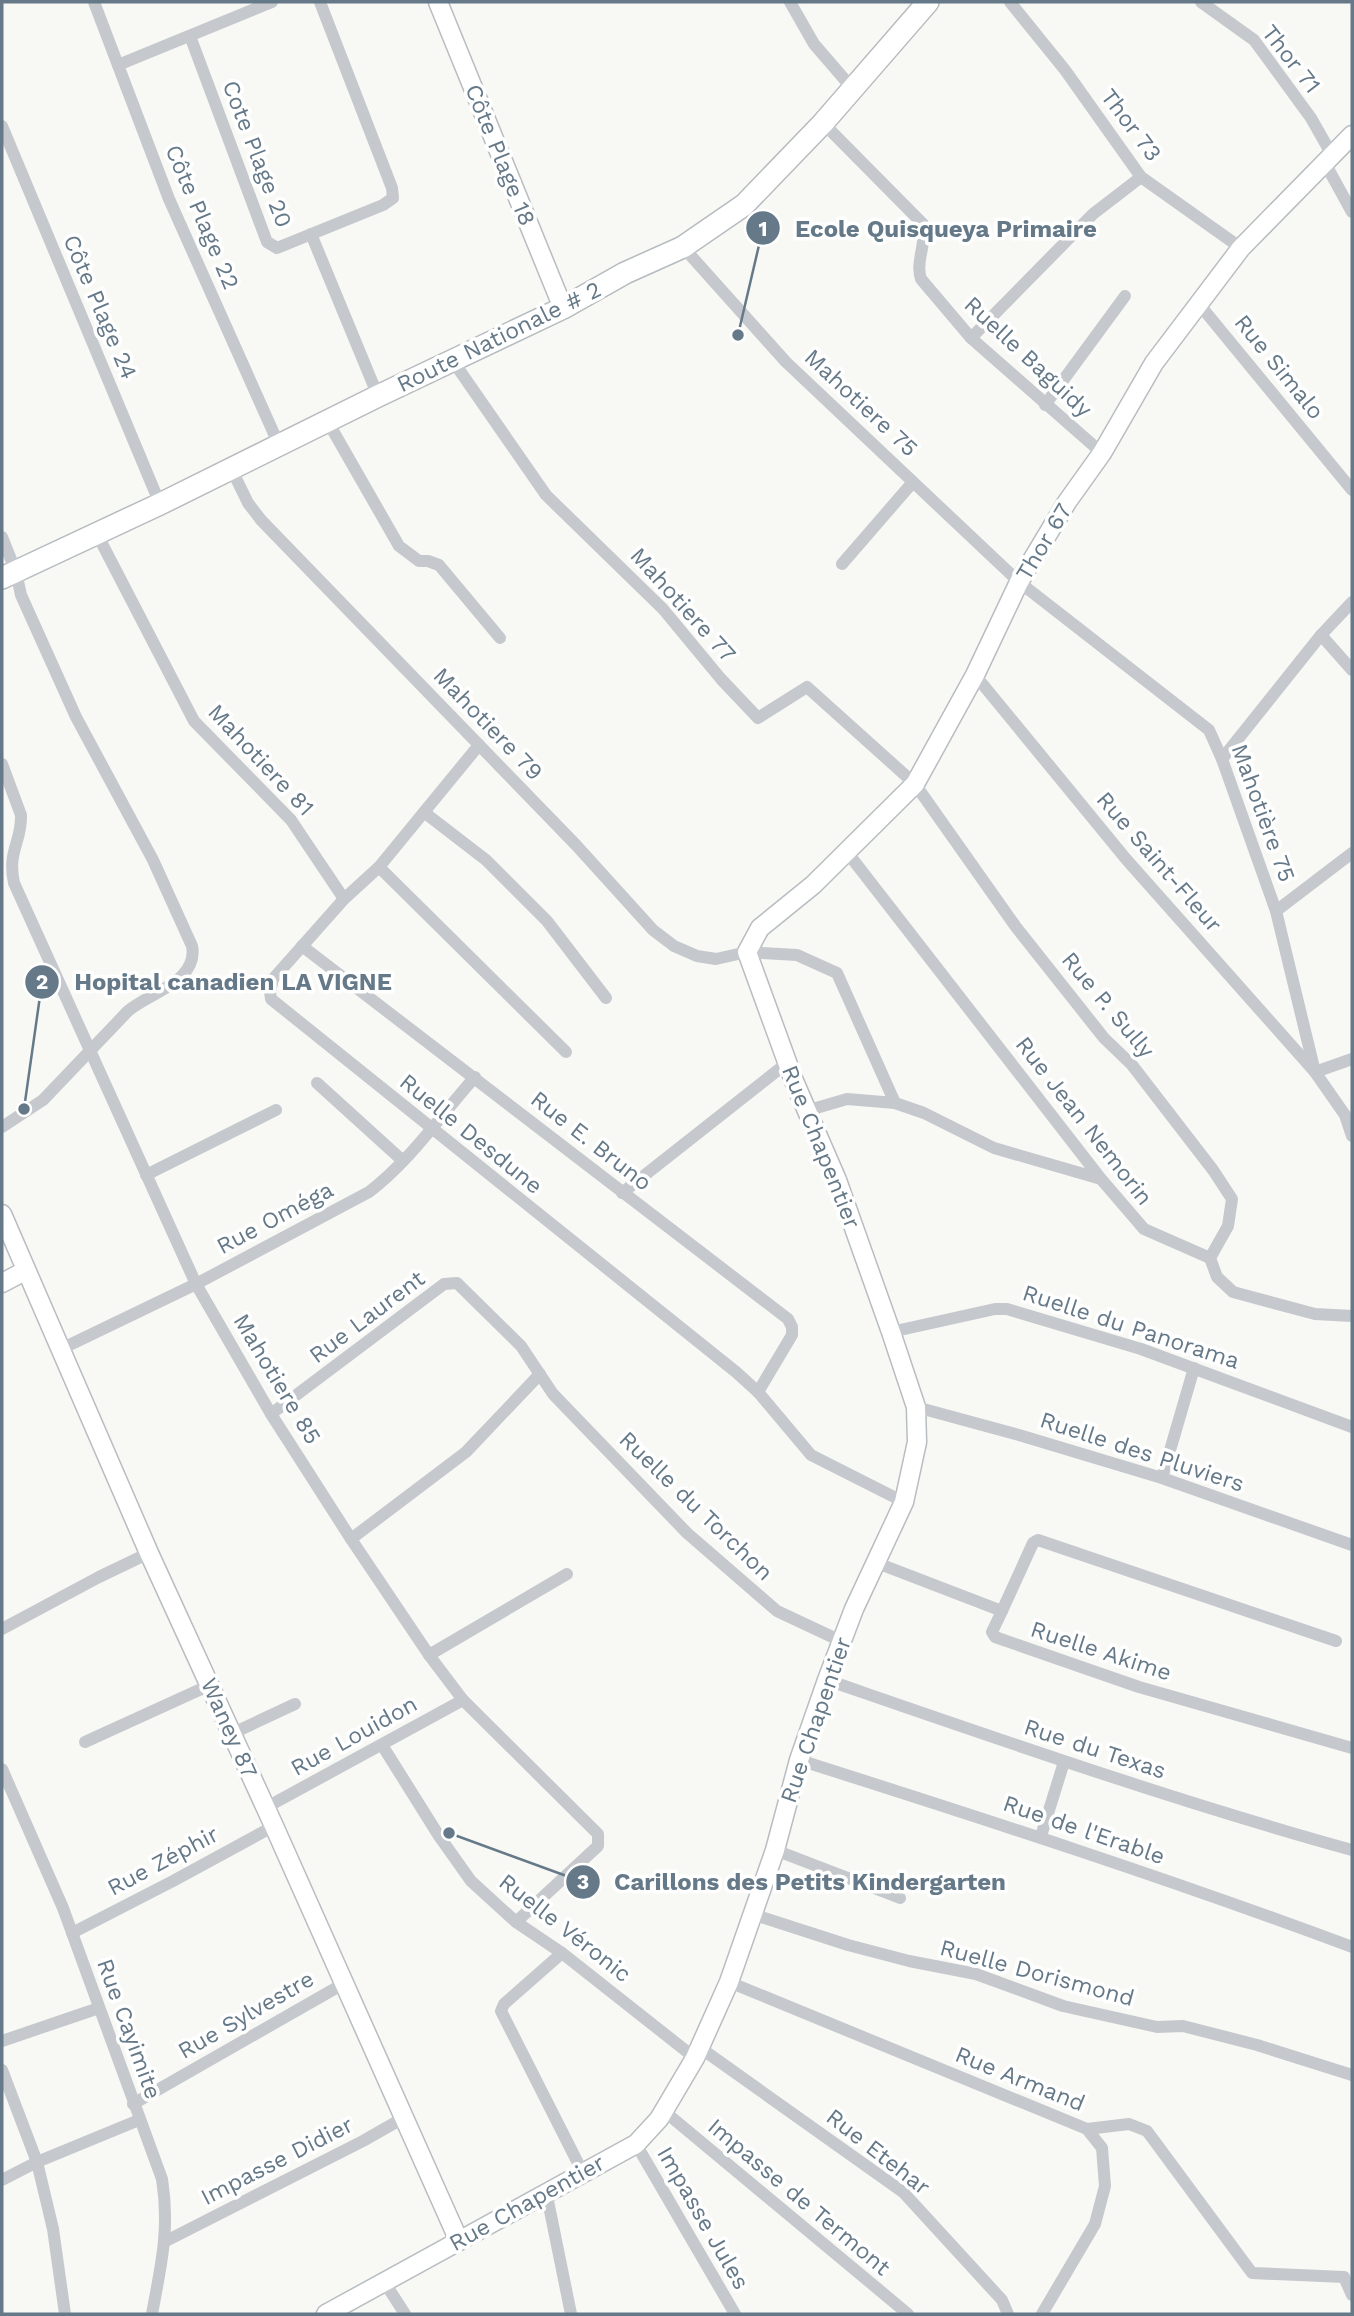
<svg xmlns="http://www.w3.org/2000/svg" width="1354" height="2316" font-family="'Work Sans',sans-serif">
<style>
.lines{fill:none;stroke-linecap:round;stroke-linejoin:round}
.secondary-casing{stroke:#b7bdc1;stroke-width:21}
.primary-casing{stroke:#b6bbbf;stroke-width:24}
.street{stroke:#c5c9cd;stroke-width:12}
.secondary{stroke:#fff;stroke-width:18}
.primary{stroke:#fff;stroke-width:21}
.labels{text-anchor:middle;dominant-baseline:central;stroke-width:7;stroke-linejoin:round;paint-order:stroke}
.street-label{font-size:23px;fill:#657988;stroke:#fff}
.leader{fill:none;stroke:#657988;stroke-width:2.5}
.callout-dot{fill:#657988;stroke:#fff;stroke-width:2.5}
.mark-label{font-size:21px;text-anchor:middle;font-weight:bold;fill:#fff}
.callout-label{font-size:24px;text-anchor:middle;font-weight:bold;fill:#657988;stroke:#fff;stroke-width:7;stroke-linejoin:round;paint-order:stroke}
</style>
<rect width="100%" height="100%" fill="#f8f8f5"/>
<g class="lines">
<defs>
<g id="secondary">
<path d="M 438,2 L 563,308"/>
<path d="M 2,1214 L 149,1553 L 274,1826 L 459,2241"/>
<path d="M 2,1283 L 25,1271"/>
<path d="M 326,2314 L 636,2144 L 659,2119 L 695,2058 L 729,1982 L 775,1850 L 799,1760 L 827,1680 L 854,1609 L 904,1502 L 917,1442 L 916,1407 L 891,1332 L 837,1180 L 794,1081 L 747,952 L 760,928 L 813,885 L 915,784 L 975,675 L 1019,582 L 1067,502 L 1102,453 L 1154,363 L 1241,248 L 1352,135"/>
</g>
<path id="primary" d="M 2,578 L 160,504 L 378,396 L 563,308 L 625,273 L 683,247 L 744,205 L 823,123 L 928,2"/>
</defs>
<use href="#secondary" class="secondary-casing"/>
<use href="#primary" class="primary-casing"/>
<g class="street">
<path d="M 94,2 L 169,199 L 279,445"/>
<path d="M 790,2 L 814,44 L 852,88"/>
<path d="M 1010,2 L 1065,70 L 1141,177 L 1241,248"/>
<path d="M 1201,2 L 1254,40 L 1311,118 L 1332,155"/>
<path d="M 190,36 L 267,242 L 277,248 L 383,205 L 393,198 L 392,188 L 320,2"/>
<path d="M 118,65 L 272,2"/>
<path d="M 823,123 L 923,224 C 927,243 915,262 921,279 L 971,338 L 1102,453"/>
<path d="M 2,126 L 160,504"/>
<path d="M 1325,163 L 1352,212"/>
<path d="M 311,234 L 378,396"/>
<path d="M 683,247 L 786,362 L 1019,582 L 1209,730 L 1222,759 L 1276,911 L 1315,1072 L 1345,1115 L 1352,1136"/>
<path d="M 1199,304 L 1352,490"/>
<path d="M 971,338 L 1093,214 L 1141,177"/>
<path d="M 453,361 L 546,495 L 663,609 L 721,679 L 758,718 L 807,687 L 915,784 L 1016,927 L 1104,1038 L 1132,1065 L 1213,1170 L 1232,1199 L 1228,1226 L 1210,1258"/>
<path d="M 1045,405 L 1125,296"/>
<path d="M 328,422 L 399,546 L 419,561 L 428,561 L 439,565 L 500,638"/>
<path d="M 231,468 L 248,503 L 261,520 L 576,845 L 653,930 L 674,946 L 697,956 L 716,959 L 747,952 L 797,955 L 837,973 L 895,1103"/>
<path d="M 97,534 L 194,721 L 291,820 L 344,899"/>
<path d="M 2,537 L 16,572 L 21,595 L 76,717 L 153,860 L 192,946 C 199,981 149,993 128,1011 L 43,1100 L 2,1127"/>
<path d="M 842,564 L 913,482"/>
<path d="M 1321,635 L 1352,670"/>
<path d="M 975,675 L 1126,859 L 1315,1072 L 1352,1059"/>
<path d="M 479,745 L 379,867 L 344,899 L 273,979 L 270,992 L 271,999 L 736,1372 L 758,1392 L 811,1455 L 904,1502"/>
<path d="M 1222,759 L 1321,635 L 1352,602"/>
<path d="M 2,764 L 21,815 C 22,842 7,851 14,883 L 196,1284 L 271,1414 L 351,1539 L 429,1655 L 463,1700 L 598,1834 L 598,1846 L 516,1922"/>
<path d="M 425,813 L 486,860 L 547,921 L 606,998"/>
<path d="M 847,852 L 1101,1179 L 1144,1229 L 1210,1258 L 1217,1277 L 1233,1292 L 1315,1314 L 1352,1316"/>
<path d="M 379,867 L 566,1052"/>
<path d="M 1276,911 L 1352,853"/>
<path d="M 302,946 L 788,1319 L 792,1327 L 792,1335 L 758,1392"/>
<path d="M 317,1083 L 403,1161"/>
<path d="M 806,1111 L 847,1099 L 895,1103 L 924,1113 L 994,1148 L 1101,1179"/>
<path d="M 146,1175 L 276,1110"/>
<path d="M 622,1193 L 787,1063"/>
<path d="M 891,1332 L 995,1309 L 1007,1309 L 1141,1349 L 1352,1427"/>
<path d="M 59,1350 L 196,1284 L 369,1192 C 410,1161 441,1115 475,1077"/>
<path d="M 916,1407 L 1019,1435 L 1162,1478 L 1352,1545"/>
<path d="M 271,1414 L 444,1284 L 457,1283 L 521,1346 L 553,1394 L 687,1533 L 777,1611 L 843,1642"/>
<path d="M 1162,1478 L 1194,1368"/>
<path d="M 351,1539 L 466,1452 L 540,1374"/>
<path d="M 877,1563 L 1002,1611 L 992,1632 L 995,1637 L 1139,1687 L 1352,1748"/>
<path d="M 1002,1611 L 1033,1543 L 1038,1540 L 1336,1641"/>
<path d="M 2,1629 L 99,1577 L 149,1553"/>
<path d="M 429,1655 L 567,1574"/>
<path d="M 827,1680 C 1001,1740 1175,1801 1352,1850"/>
<path d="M 231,1734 L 295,1704"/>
<path d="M 85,1742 L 210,1685"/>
<path d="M 382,1745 L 439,1836 L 471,1881 L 516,1922 L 562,1953 L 695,2058"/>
<path d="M 799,1760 C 985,1819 1170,1879 1352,1947"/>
<path d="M 2,1769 L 63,1908 L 162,2179 C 170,2229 161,2265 152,2314"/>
<path d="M 265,1808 L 463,1700"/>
<path d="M 1041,1836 L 1064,1762"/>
<path d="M 775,1850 L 900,1898"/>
<path d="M 752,1914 L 848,1945 L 909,1961 L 976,1974 L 1063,2006 L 1157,2027 L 1183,2026 L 1257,2045 L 1352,2075"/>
<path d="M 72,1933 L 173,1881 L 274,1826"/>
<path d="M 562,1953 L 504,2004 L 501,2011 L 582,2171"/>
<path d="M 729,1982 L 1087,2129 L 1129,2124 L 1147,2131 L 1252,2273 L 1344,2277 L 1352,2295"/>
<path d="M 2,2041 L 99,2008"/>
<path d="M 699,2047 L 903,2192 L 1002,2300 L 1008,2314"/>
<path d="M 2,2070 L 37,2162 L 53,2229 L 65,2314"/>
<path d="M 133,2104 L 343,1984"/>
<path d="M 664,2111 L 908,2314"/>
<path d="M 636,2144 L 735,2314"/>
<path d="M 2,2180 L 37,2162 L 139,2120"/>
<path d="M 546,2191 L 571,2314"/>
<path d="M 166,2241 L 363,2141 L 405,2117"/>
<path d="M 385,2283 L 405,2314"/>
<path d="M 1042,2314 L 1095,2224 L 1105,2186 L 1102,2148 L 1087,2129"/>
</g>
<use href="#secondary" class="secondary"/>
<use href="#primary" class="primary"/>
</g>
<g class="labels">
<g class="street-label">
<text transform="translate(1291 59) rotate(52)">Thor 71</text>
<text transform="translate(1131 125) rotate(53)">Thor 73</text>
<text transform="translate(257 154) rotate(69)">Cote Plage 20</text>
<text transform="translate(500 155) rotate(68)">Côte Plage 18</text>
<text transform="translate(202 217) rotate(67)">Côte Plage 22</text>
<text transform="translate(100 307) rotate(67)">Côte Plage 24</text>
<text transform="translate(499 337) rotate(-26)">Route Nationale # 2</text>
<text transform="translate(1028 357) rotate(43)">Ruelle Baguidy</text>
<text transform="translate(1279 367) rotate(51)">Rue Simalo</text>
<text transform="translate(861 403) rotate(43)">Mahotiere 75</text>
<text transform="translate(1044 542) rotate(-59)">Thor 67</text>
<text transform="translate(683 605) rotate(48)">Mahotiere 77</text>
<text transform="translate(488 724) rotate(46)">Mahotiere 79</text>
<text transform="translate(261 760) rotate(47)">Mahotiere 81</text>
<text transform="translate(1263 813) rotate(70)">Mahotière 75</text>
<text transform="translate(1159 862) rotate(49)">Rue Saint-Fleur</text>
<text transform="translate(1108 1005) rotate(50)">Rue P. Sully</text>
<text transform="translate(1084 1121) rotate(52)">Rue Jean Nemorin</text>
<text transform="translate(471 1134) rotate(39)">Ruelle Desdune</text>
<text transform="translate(591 1141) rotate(38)">Rue E. Bruno</text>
<text transform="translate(821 1147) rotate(68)">Rue Chapentier</text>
<text transform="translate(275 1218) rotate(-28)">Rue Oméga</text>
<text transform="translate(367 1317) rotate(-37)">Rue Laurent</text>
<text transform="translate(1131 1327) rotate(18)">Ruelle du Panorama</text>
<text transform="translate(277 1379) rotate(59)">Mahotiere 85</text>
<text transform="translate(1142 1452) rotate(18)">Ruelle des Pluviers</text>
<text transform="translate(696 1506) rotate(44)">Ruelle du Torchon</text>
<text transform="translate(1101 1651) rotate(18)">Ruelle Akime</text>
<text transform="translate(816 1720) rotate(-71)">Rue Chapentier</text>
<text transform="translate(229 1728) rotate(66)">Waney 87</text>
<text transform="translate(354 1736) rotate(-29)">Rue Louidon</text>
<text transform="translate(1095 1749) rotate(18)">Rue du Texas</text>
<text transform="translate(1084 1830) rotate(19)">Rue de l'Erable</text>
<text transform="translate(163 1861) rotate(-28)">Rue Zéphir</text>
<text transform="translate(565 1928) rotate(38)">Ruelle Véronic</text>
<text transform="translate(1037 1973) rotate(15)">Ruelle Dorismond</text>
<text transform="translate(246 2015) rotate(-30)">Rue Sylvestre</text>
<text transform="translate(129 2029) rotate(70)">Rue Cayimite</text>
<text transform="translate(1020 2079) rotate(22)">Rue Armand</text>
<text transform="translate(878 2152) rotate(38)">Rue Etehar</text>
<text transform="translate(277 2161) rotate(-27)">Impasse Didier</text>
<text transform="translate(799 2197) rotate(40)">Impasse de Termont</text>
<text transform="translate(527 2203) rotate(-29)">Rue Chapentier</text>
<text transform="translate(703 2218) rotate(60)">Impasse Jules</text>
</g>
</g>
<path class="leader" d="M738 335L763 228M24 1109L42 982M449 1833L583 1882"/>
<g class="callout-dot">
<circle cx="738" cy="335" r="7"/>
<circle cx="24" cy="1109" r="7"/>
<circle cx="449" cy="1833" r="7"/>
<circle cx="763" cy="228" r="18"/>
<circle cx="42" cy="982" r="18"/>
<circle cx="583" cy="1882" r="18"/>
</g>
<g class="mark-label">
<text x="763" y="236">1</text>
<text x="42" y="989">2</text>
<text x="583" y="1889">3</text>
</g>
<g class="callout-label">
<text x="946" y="237">Ecole Quisqueya Primaire</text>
<text x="233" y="990">Hopital canadien LA VIGNE</text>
<text x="810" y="1890">Carillons des Petits Kindergarten</text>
</g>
<rect width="1354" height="2316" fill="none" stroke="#657988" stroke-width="7"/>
</svg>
